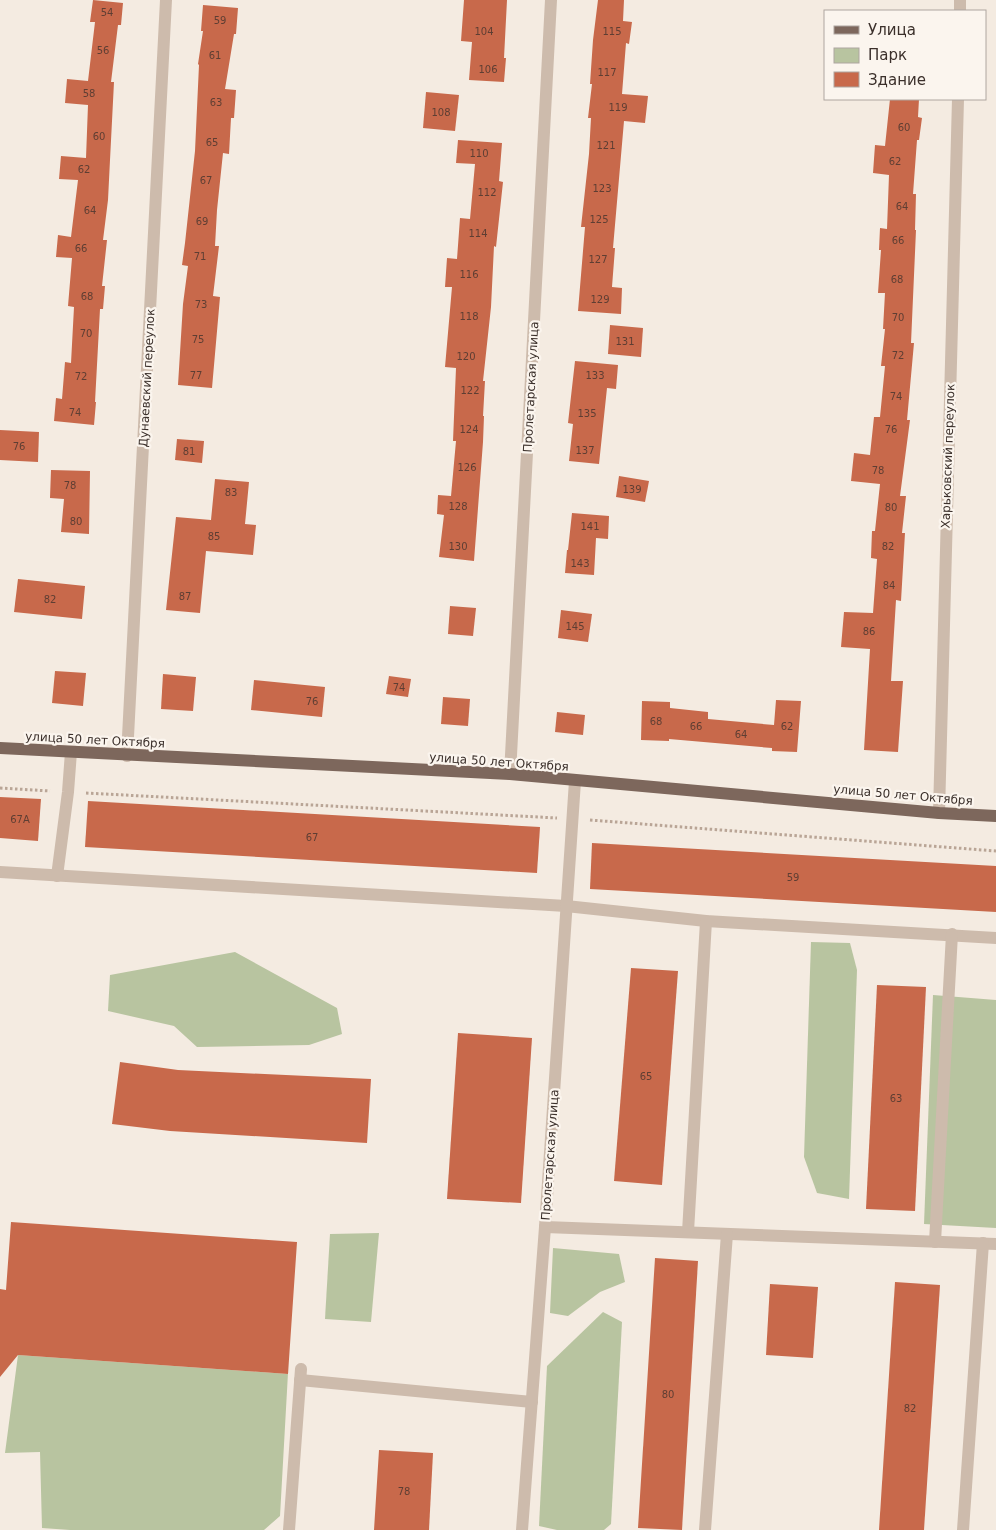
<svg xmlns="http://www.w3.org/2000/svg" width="996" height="1530" font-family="'DejaVu Sans',sans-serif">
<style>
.green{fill:#b8c4a0}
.building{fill:#c8694b}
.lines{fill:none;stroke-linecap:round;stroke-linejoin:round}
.path{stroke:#b9a596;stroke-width:3;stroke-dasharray:2.5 2.5;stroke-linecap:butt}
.minor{stroke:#cdbbac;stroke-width:12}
.major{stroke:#7d675c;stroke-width:12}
.labels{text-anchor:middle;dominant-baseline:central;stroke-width:4.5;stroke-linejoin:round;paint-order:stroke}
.number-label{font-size:10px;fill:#5e3e33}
.street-label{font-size:12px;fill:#3b302b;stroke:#fbf5ee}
</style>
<rect width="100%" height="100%" fill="#f4ebe1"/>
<g class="green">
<path d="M 811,942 L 850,943 L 857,970 L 849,1199 L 817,1193 L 804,1157 Z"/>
<path d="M 235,952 L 337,1008 L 342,1034 L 309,1045 L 197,1047 L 174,1026 L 108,1011 L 110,975 Z"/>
<path d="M 933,995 L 996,1000 L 996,1228 L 924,1224 Z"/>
<path d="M 379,1233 L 371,1322 L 325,1319 L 330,1234 Z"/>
<path d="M 553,1248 L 619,1254 L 625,1282 L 600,1292 L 568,1316 L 550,1313 Z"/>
<path d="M 603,1312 L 622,1322 L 611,1524 L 604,1530 L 557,1530 L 539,1526 L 547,1366 Z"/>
<path d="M 18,1355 L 288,1374 L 289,1355 L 280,1516 L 264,1530 L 70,1530 L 42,1528 L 40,1452 L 5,1453 Z"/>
</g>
<g class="building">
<path d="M 93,0 L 123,3 L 121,25 L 118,25 L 111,82 L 114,82 L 110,160 L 108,200 L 103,240 L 107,240 L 102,286 L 105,286 L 103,309 L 100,309 L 95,402 L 96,402 L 94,425 L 54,421 L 56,398 L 62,399 L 65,362 L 71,363 L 74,307 L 68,306 L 72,258 L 56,257 L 58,235 L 71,237 L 78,180 L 59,179 L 61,156 L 86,158 L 88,105 L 65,103 L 67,79 L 88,81 L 95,22 L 90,22 Z"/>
<path d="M 464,0 L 507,0 L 504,58 L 506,58 L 504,82 L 469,80 L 472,42 L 461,41 Z"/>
<path d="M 598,0 L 624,0 L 623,21 L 632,22 L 629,44 L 626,43 L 622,94 L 648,96 L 645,123 L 624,121 L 613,248 L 615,248 L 612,287 L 622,288 L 621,314 L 578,311 L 585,227 L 581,227 L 589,154 L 591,118 L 588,118 L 592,84 L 590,84 L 593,40 Z"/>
<path d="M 203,5 L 238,8 L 236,34 L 234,34 L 225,89 L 236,90 L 234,118 L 231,118 L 229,154 L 223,153 L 217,210 L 215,246 L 219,246 L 213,296 L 220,297 L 212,388 L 178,385 L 183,304 L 188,266 L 182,265 L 185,243 L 195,151 L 199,65 L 198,64 L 203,31 L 201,31 Z"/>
<path d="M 426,92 L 459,95 L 455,131 L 423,128 Z"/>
<path d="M 890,99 L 919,99 L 918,117 L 922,118 L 919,140 L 917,140 L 913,194 L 916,194 L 915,230 L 916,230 L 911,343 L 914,343 L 907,420 L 910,420 L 900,496 L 906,496 L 902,533 L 905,533 L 901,601 L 896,600 L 891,681 L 903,681 L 898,752 L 864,750 L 870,649 L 841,647 L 844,612 L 873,613 L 877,559 L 871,558 L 872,531 L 875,531 L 880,484 L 851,481 L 854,453 L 870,455 L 874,417 L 880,417 L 885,366 L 881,366 L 885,329 L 883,329 L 885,293 L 878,293 L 881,250 L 879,250 L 880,228 L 887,229 L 889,175 L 873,173 L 875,145 L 885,146 Z"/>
<path d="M 458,140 L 502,143 L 499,181 L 503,182 L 496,247 L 494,246 L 491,307 L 483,381 L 485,381 L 483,416 L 484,416 L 483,442 L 474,561 L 439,557 L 444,515 L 437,514 L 438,495 L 451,496 L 456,441 L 453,441 L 456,368 L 445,367 L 452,287 L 445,287 L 447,258 L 457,259 L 460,218 L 470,219 L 475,164 L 456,163 Z"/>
<path d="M 610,325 L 643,328 L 641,357 L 608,354 Z"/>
<path d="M 575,361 L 618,365 L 616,389 L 607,388 L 599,464 L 569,461 L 573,424 L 568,423 Z"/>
<path d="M 0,430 L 39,432 L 38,462 L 0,460 Z"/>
<path d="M 177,439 L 204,441 L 202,463 L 175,460 Z"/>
<path d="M 51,470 L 90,471 L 89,534 L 61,532 L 64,499 L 50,498 Z"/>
<path d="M 619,476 L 649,481 L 645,502 L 616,497 Z"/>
<path d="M 215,479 L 249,482 L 245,524 L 256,525 L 253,555 L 206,551 L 200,613 L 166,610 L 176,517 L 211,520 Z"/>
<path d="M 572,513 L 609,516 L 608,539 L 596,538 L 594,575 L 565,573 L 567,550 L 568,550 Z"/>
<path d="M 18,579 L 85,586 L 82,619 L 14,612 Z"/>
<path d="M 450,606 L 476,608 L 473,636 L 448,634 Z"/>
<path d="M 561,610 L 592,614 L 588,642 L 558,638 Z"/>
<path d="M 55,671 L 86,673 L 83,706 L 52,703 Z"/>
<path d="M 163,674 L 196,677 L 193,711 L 161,709 Z"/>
<path d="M 389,676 L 411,679 L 408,697 L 386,694 Z"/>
<path d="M 254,680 L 325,687 L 322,717 L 251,710 Z"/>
<path d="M 443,697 L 470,699 L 468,726 L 441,724 Z"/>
<path d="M 776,700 L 801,701 L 797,752 L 772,751 L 772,748 L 669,739 L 669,741 L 641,740 L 642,701 L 670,702 L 670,708 L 708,712 L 708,719 L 774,725 Z"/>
<path d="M 557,712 L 585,715 L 583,735 L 555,732 Z"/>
<path d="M 0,797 L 41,799 L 38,841 L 0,838 Z"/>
<path d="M 88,801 L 540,827 L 537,873 L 85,847 Z"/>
<path d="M 592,843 L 996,866 L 996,912 L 590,889 Z"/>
<path d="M 631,968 L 678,971 L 662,1185 L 614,1181 Z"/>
<path d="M 877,985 L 926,987 L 915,1211 L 866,1209 Z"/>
<path d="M 458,1033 L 532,1038 L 521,1203 L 447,1199 Z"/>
<path d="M 120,1062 L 178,1070 L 371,1079 L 367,1143 L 170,1131 L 112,1124 Z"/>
<path d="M 11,1222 L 297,1242 L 288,1374 L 18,1355 L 0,1377 L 0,1289 L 6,1290 Z"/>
<path d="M 655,1258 L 698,1261 L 682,1530 L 638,1528 Z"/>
<path d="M 895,1282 L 940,1285 L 924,1530 L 879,1530 Z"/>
<path d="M 770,1284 L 818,1287 L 813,1358 L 766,1355 Z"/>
<path d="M 379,1450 L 433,1453 L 429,1530 L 374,1530 Z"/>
</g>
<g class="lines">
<g class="path">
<path d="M 0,788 L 50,791"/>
<path d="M 86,793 L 557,818"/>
<path d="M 590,820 L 996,851"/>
</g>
<g class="minor">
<path d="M 960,11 L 960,0"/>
<path d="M 127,756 L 166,0"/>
<path d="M 510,774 L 551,0"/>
<path d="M 939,813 L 958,99"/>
<path d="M 0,872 L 566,906 L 706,921 L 996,938"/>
<path d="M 57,876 L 68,792 L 71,752"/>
<path d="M 545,1227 L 996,1244"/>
<path d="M 688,1232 L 706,921"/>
<path d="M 935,1242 L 952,934"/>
<path d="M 300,1380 L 532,1402"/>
<path d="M 289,1530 L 301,1369"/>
<path d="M 522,1530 L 545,1227 L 575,781"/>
<path d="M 705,1530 L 727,1234"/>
<path d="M 963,1530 L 983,1243"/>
</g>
<path class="major" d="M 0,748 L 510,774 L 939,813 L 996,816"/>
</g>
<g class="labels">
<g class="number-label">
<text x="107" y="12">54</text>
<text x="220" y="20">59</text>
<text x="484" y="31">104</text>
<text x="612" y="31">115</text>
<text x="103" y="50">56</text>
<text x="215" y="55">61</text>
<text x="488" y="69">106</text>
<text x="607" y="72">117</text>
<text x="89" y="93">58</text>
<text x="216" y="102">63</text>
<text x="618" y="107">119</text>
<text x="441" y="112">108</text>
<text x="904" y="127">60</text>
<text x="99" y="136">60</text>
<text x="212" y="142">65</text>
<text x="606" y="145">121</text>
<text x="479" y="153">110</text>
<text x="895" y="161">62</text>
<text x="84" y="169">62</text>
<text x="206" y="180">67</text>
<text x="602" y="188">123</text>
<text x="487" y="192">112</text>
<text x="902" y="206">64</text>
<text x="90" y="210">64</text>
<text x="599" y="219">125</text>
<text x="202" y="221">69</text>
<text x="478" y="233">114</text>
<text x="898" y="240">66</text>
<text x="81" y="248">66</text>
<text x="200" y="256">71</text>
<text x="598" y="259">127</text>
<text x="469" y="274">116</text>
<text x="897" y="279">68</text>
<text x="87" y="296">68</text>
<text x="600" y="299">129</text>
<text x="201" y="304">73</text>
<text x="469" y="316">118</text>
<text x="898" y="317">70</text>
<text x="86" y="333">70</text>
<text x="198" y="339">75</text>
<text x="625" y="341">131</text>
<text x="898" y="355">72</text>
<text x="466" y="356">120</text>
<text x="196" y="375">77</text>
<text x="595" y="375">133</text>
<text x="81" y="376">72</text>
<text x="470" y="390">122</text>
<text x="896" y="396">74</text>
<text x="75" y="412">74</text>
<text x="587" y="413">135</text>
<text x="469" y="429">124</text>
<text x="891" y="429">76</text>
<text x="19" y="446">76</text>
<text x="585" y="450">137</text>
<text x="189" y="451">81</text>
<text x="467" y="467">126</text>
<text x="878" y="470">78</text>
<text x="70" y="485">78</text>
<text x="632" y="489">139</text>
<text x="231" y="492">83</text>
<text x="458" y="506">128</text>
<text x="891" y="507">80</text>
<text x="76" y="521">80</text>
<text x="590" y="526">141</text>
<text x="214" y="536">85</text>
<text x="458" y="546">130</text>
<text x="888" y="546">82</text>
<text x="580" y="563">143</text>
<text x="889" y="585">84</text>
<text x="185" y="596">87</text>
<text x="50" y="599">82</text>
<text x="575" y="626">145</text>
<text x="869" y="631">86</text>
<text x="399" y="687">74</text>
<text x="312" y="701">76</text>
<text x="656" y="721">68</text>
<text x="696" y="726">66</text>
<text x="787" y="726">62</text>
<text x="741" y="734">64</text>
<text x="20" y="819">67А</text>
<text x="312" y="837">67</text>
<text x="793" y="877">59</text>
<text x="646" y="1076">65</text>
<text x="896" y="1098">63</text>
<text x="668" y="1394">80</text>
<text x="910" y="1408">82</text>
<text x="404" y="1491">78</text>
</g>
<g class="street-label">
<text transform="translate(147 378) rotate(-87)">Дунаевский переулок</text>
<text transform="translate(531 387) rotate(-87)">Пролетарская улица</text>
<text transform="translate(948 456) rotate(-88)">Харьковский переулок</text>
<text transform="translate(95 740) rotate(3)">улица 50 лет Октября</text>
<text transform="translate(499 762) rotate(4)">улица 50 лет Октября</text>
<text transform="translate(903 795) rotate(5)">улица 50 лет Октября</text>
<text transform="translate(550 1155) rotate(-86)">Пролетарская улица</text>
</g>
</g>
<rect x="824" y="10" width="162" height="90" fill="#fbf5ee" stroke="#aea6a0"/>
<rect x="834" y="26" width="25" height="8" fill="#7d675c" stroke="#aea6a0"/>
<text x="868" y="35" font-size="15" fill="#3b302b">Улица</text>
<rect x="834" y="48" width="25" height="15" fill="#b8c4a0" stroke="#aea6a0"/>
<text x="868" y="60" font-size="15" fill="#3b302b">Парк</text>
<rect x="834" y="72" width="25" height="15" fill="#c8694b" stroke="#aea6a0"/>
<text x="868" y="85" font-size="15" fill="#3b302b">Здание</text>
</svg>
